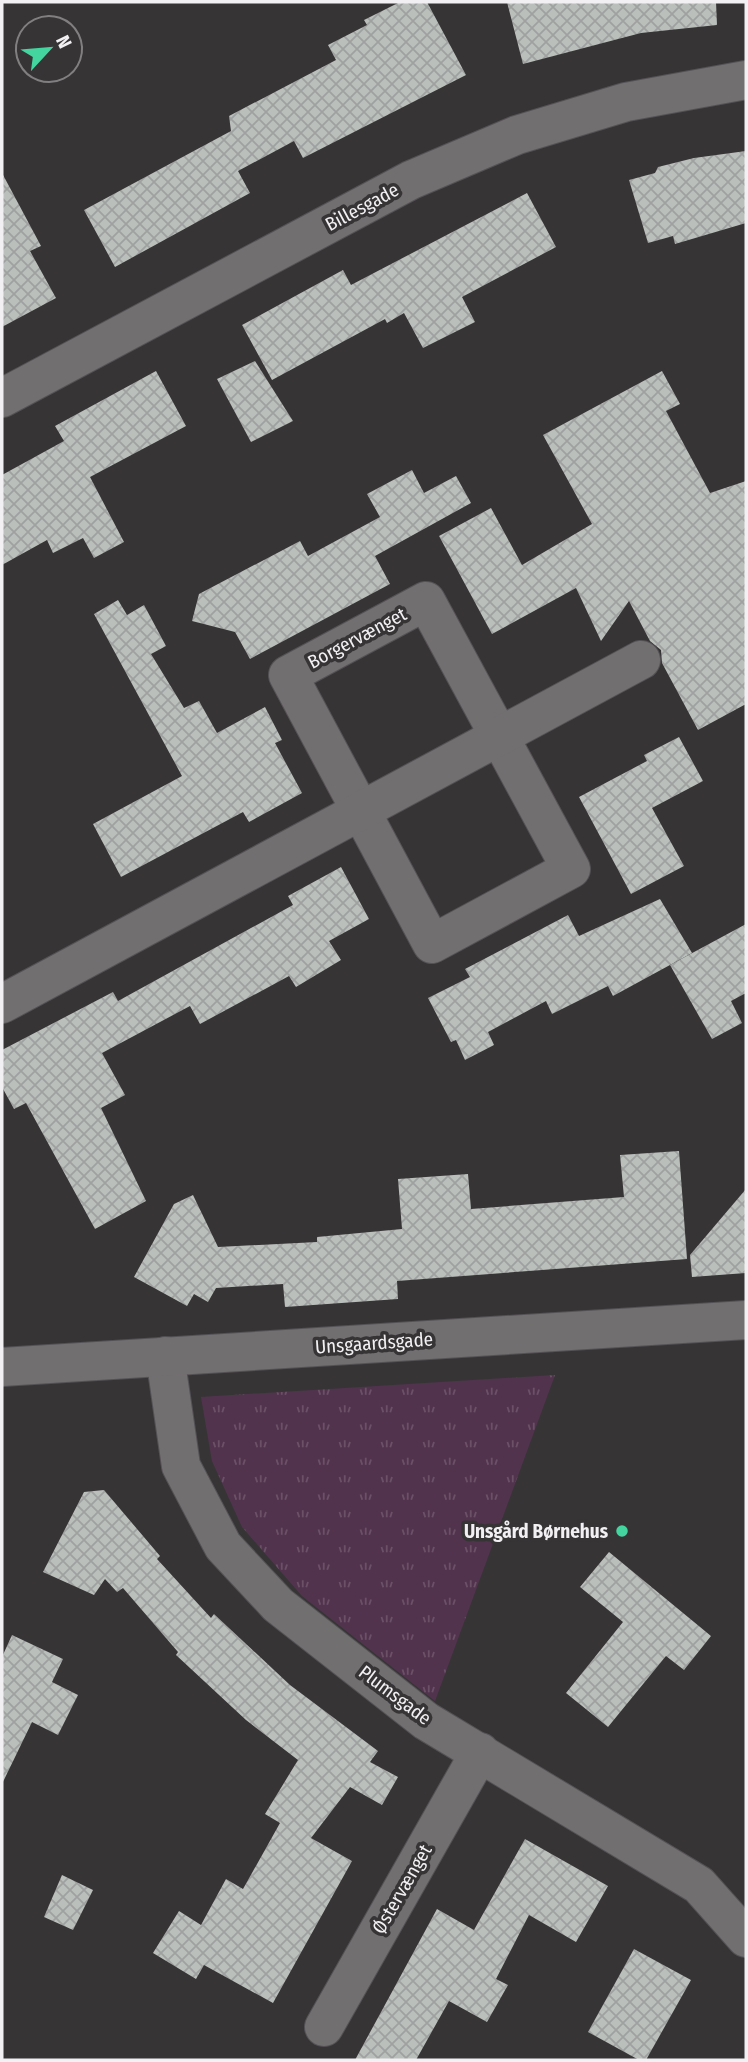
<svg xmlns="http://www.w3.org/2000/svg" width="748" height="2062" font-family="'Fira Sans Condensed',sans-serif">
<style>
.grass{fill:url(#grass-tufts)}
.building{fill:url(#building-cross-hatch)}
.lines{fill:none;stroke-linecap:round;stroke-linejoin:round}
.street-casing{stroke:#555255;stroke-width:40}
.street{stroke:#726f71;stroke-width:38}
.poi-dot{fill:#44d49f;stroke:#373436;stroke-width:2.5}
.labels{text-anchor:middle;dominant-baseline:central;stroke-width:7;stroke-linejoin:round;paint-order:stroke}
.street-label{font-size:19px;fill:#f2f0f2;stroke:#373436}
.poi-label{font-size:19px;font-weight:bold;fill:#f2f0f2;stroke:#373436;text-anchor:end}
</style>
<defs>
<pattern id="grass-tufts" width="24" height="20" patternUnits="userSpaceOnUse" patternTransform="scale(1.75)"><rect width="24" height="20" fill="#52334e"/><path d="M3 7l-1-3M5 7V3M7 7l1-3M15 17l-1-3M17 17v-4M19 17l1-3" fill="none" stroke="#6b5168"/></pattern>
<pattern id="building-cross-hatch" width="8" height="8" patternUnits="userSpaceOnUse" patternTransform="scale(1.75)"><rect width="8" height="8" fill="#babfbc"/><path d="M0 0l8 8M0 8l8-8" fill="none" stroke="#9ea19f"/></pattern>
</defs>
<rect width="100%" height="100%" fill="#373436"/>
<path class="grass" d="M 555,1375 L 435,1701 L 302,1596 L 242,1527 L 212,1461 L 201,1397 Z"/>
<g class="building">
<path d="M 400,2 L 427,2 L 466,75 L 303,158 L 294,141 L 238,171 L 250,193 L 115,267 L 84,210 L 231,131 L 229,116 L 336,60 L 328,45 L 367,25 L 364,20 Z"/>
<path d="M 507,2 L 716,2 L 717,25 L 641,33 L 523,64 Z"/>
<path d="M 746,151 L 746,223 L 675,244 L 673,236 L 648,243 L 629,180 L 655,173 L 658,167 L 694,158 Z"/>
<path d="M 2,173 L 41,246 L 30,251 L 56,298 L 2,327 Z"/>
<path d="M 527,193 L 556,247 L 462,297 L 475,322 L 423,348 L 404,313 L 387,323 L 385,319 L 272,380 L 242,325 L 343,270 L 351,285 Z"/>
<path d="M 255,361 L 293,421 L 251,442 L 217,379 Z"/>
<path d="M 156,371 L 186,426 L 90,477 L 124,542 L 94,558 L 83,538 L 53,553 L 47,540 L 2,565 L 2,475 L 64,441 L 55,426 Z"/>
<path d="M 662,371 L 680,404 L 666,411 L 710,493 L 746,481 L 746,704 L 698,730 L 662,663 L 661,650 L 650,641 L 629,601 L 601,641 L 576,588 L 492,634 L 439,536 L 491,508 L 522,565 L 592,524 L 543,435 Z"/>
<path d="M 412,470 L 424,493 L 456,476 L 471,503 L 375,556 L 390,584 L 250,659 L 235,632 L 192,621 L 199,594 L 300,541 L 308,556 L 380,517 L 367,494 Z"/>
<path d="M 118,600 L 127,615 L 144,605 L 166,646 L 151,654 L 184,708 L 199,701 L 217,733 L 265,707 L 282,740 L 275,743 L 302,793 L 249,822 L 243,812 L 121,877 L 93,824 L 182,776 L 94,614 Z"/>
<path d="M 679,737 L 703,781 L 652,808 L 684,866 L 631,894 L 579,797 L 647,761 L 644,755 Z"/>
<path d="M 341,867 L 369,919 L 329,941 L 341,960 L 296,987 L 289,976 L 200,1024 L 190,1006 L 102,1053 L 125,1095 L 101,1108 L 146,1201 L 95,1229 L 26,1103 L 14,1109 L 2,1087 L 2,1050 L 113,992 L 118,1001 L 293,905 L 288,896 Z"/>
<path d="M 660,899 L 692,953 L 613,996 L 608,986 L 552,1014 L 546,1001 L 488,1032 L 494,1045 L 465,1060 L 456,1040 L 451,1042 L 428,998 L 470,977 L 465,969 L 568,915 L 579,936 Z"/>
<path d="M 746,924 L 746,993 L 731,1001 L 742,1023 L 712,1039 L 670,965 Z"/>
<path d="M 679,1151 L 687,1259 L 397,1281 L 398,1299 L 285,1307 L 283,1284 L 216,1288 L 208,1302 L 194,1294 L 187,1306 L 134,1277 L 174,1204 L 193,1195 L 218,1247 L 317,1242 L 317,1237 L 402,1229 L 398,1179 L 468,1174 L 471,1209 L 624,1197 L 620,1155 Z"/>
<path d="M 746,1189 L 746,1273 L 692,1277 L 690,1255 Z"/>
<path d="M 104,1490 L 160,1556 L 157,1559 L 211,1618 L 214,1614 L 290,1685 L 378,1751 L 370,1762 L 398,1777 L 382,1805 L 350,1787 L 311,1838 L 352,1861 L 273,2003 L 204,1965 L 196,1979 L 153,1953 L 179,1911 L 201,1925 L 226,1879 L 243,1889 L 280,1823 L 265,1814 L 298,1760 L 246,1720 L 176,1655 L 178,1652 L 123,1588 L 117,1592 L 105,1579 L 94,1595 L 43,1572 L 84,1492 Z"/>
<path d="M 609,1552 L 711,1636 L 684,1670 L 666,1656 L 608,1727 L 566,1693 L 623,1622 L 580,1587 Z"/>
<path d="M 12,1635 L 63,1659 L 52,1682 L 78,1695 L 58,1735 L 32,1722 L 2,1784 L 2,1657 Z"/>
<path d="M 525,1839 L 608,1886 L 576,1942 L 529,1915 L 496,1979 L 508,1985 L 487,2022 L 449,2001 L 416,2060 L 355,2060 L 437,1909 L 474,1930 Z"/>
<path d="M 62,1875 L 93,1890 L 73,1930 L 44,1917 Z"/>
<path d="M 634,1949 L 691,1980 L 646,2060 L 639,2060 L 588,2032 Z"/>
</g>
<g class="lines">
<defs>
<g id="street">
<path d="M 2,398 L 411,180 L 517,135 L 626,102 L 746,80"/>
<path d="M 426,601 L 571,869 L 432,944 L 288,675 Z"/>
<path d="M 2,1004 L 641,660"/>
<path d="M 165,1356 L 181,1466 L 223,1546 L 278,1605 L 426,1721 L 699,1885 L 746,1938"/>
<path d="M 2,1367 L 746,1320"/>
<path d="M 324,2027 L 480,1752"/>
</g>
</defs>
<use href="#street" class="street-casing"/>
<use href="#street" class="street"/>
</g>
<circle class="poi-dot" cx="622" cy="1531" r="7"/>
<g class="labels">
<g class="street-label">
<text transform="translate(362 207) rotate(-28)">Billesgade</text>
<text transform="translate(357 638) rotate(-28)">Borgervænget</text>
<text transform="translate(374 1343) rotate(-4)">Unsgaardsgade</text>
<text transform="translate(395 1695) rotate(37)">Plumsgade</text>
<text transform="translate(402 1889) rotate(-60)">Østervænget</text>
</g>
<g class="poi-label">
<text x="608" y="1531">Unsgård Børnehus</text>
</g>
</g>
<rect width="748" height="2062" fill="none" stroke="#f2f0f2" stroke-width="7"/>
<g transform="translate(49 49) rotate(64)"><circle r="33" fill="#373436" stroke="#827f81" stroke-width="2"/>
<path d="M0-5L12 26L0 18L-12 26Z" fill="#44d49f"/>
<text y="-10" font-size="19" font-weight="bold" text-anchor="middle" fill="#f2f0f2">N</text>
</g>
</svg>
